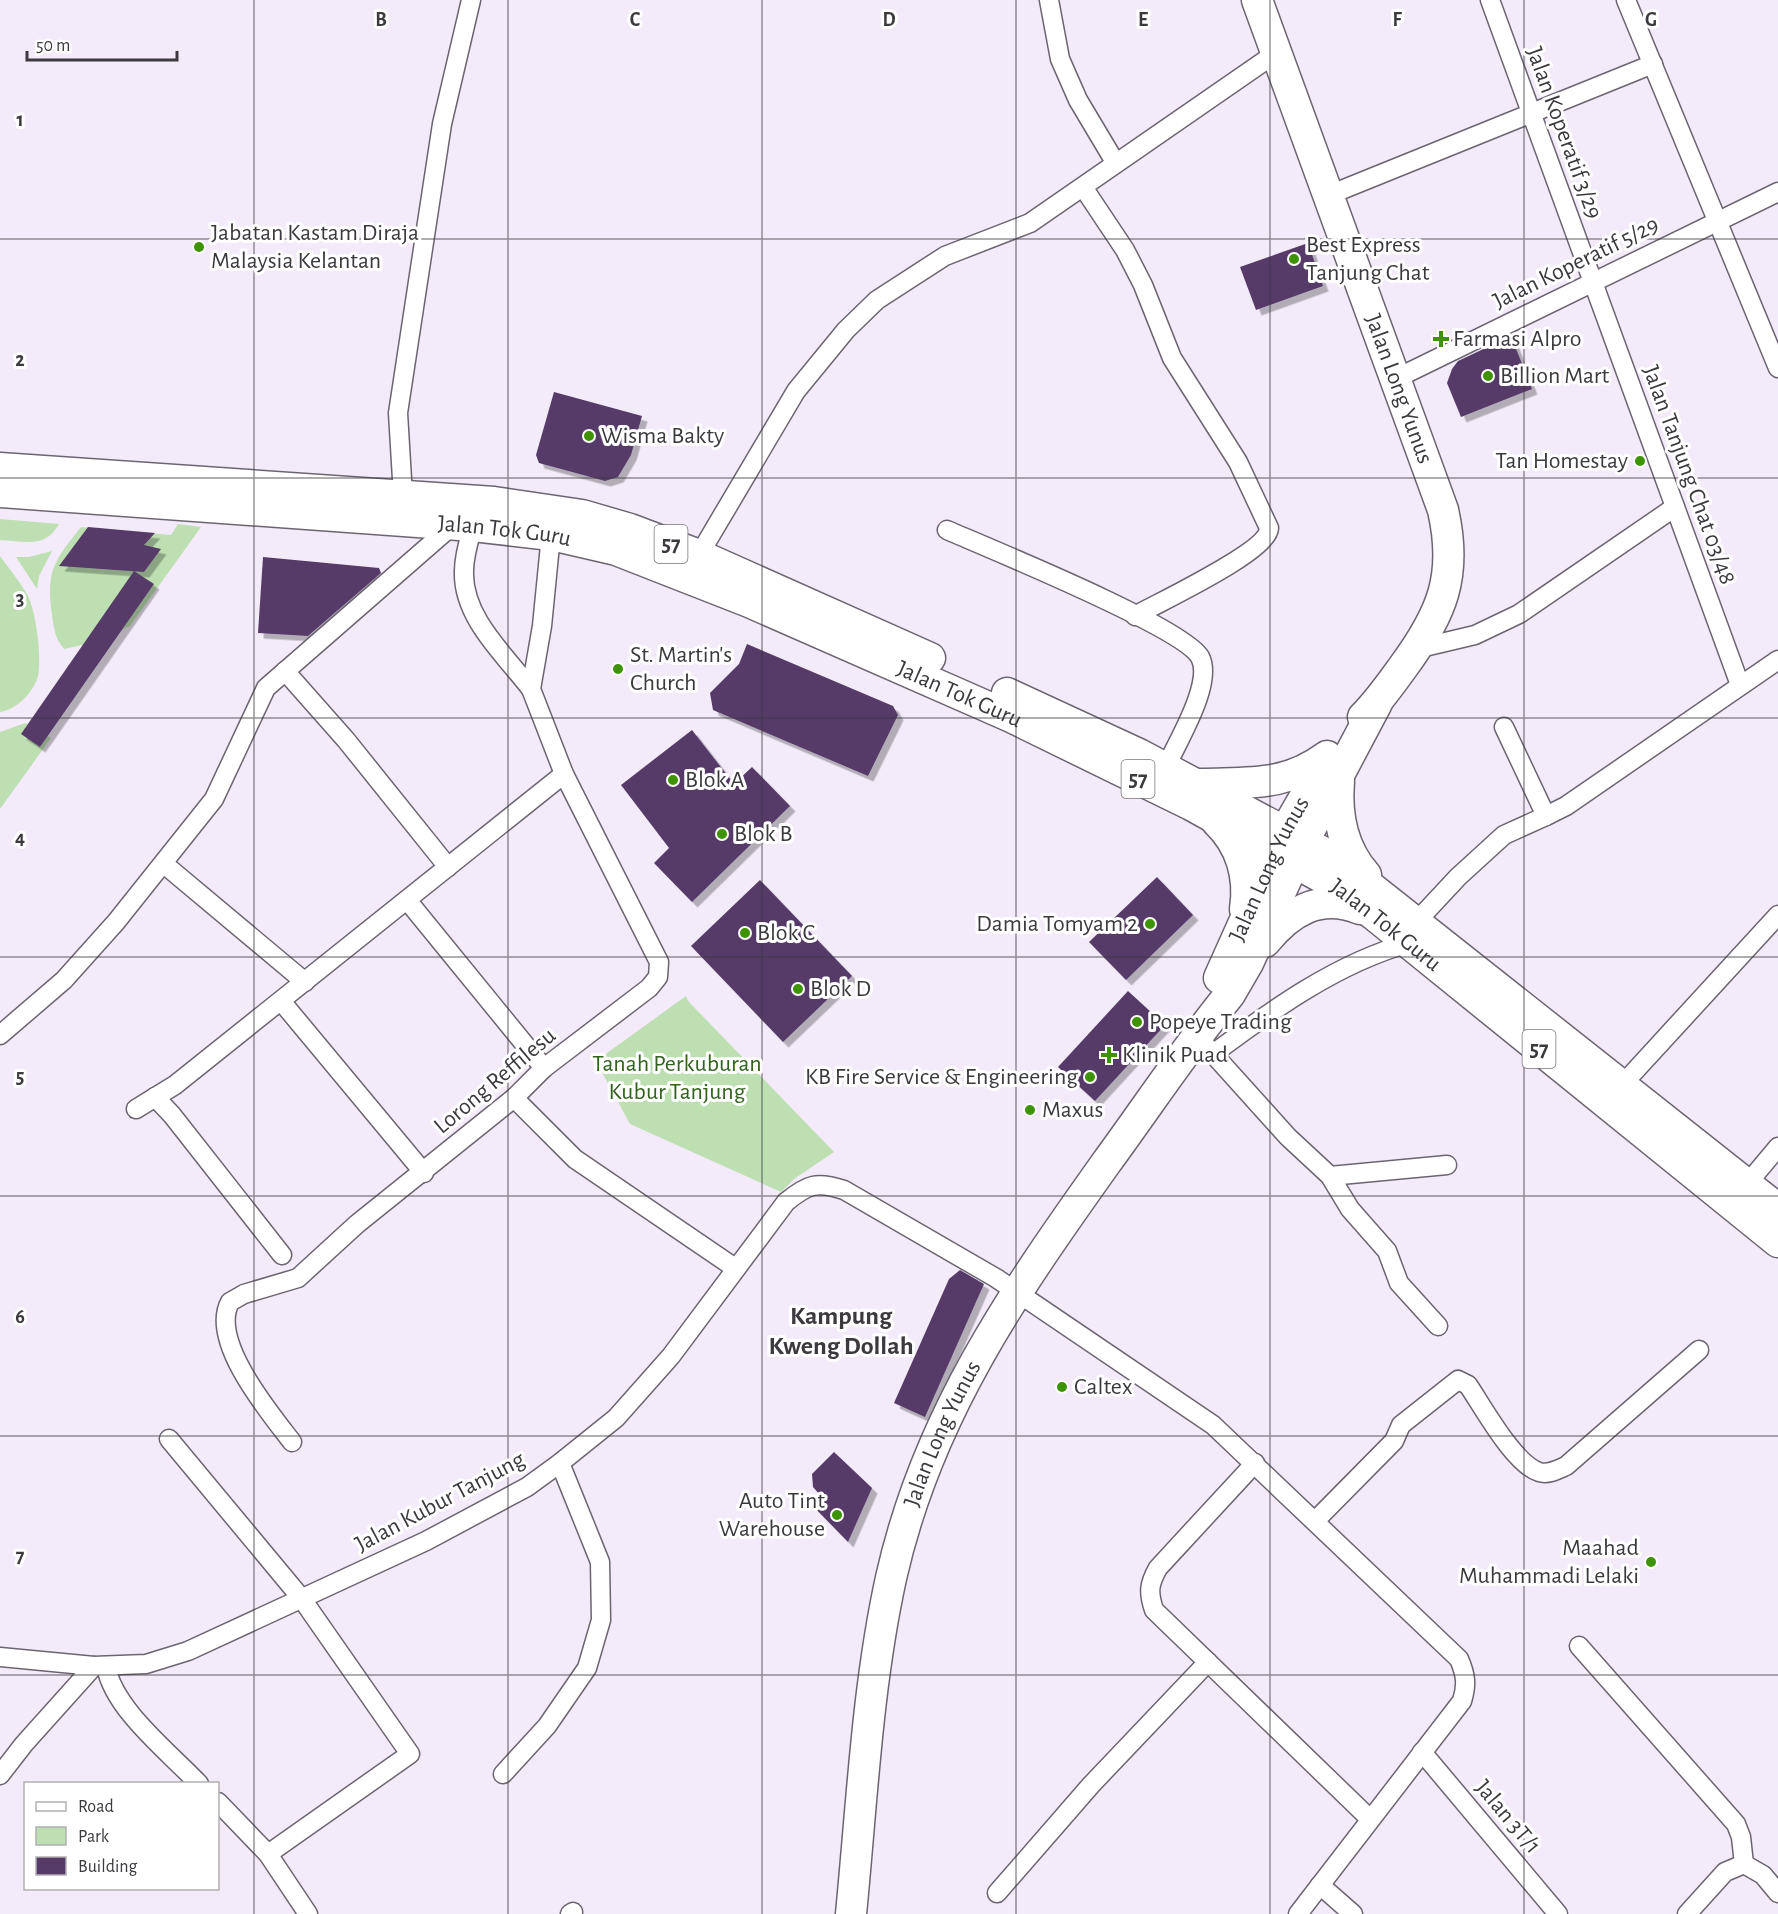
<svg xmlns="http://www.w3.org/2000/svg" width="1778" height="1914" font-family="'Alegreya Sans',sans-serif">
<style>
.green{fill:#bedfb2}
.building{fill:#563b68;filter:url(#shadow)}
.lines{fill:none;stroke-linecap:round;stroke-linejoin:round}
.street-casing{stroke:#6c6571;stroke-width:21}
.primary-casing{stroke:#6c6571;stroke-width:33}
.street{stroke:#fff;stroke-width:18}
.primary{stroke:#fff;stroke-width:30}
.grid{fill:none;stroke:#3d3a3f;stroke-width:1.5;stroke-opacity:0.55}
.poi-dot{fill:#3d9302;stroke:#fff;stroke-width:2}
.labels{text-anchor:middle;dominant-baseline:central;stroke-width:6;stroke-linejoin:round;paint-order:stroke}
.shield{fill:#fff;stroke:#777579;stroke-width:1.5}
.shield-label{font-size:22px;font-weight:bold;fill:#3d3a3f}
.street-label{font-size:24px;fill:#3d3a3f;stroke:#fff}
.poi-label{font-size:24px;fill:#3d3a3f;stroke:#fff;text-anchor:start}
.park-label{font-size:24px;fill:#33621f;stroke:#fff}
.neighbourhood-label{font-size:26px;font-weight:bold;fill:#3d3a3f;stroke:#fff}
.grid-label{font-size:20px;text-anchor:middle;font-weight:bold;fill:#3d3a3f;stroke:#fff;stroke-width:6;stroke-linejoin:round;paint-order:stroke}
</style>
<defs>
<filter id="shadow"><feDropShadow dx="5.5" dy="5.5" stdDeviation="0" flood-color="#0004"/></filter>
</defs>
<rect width="100%" height="100%" fill="#f3ebf9"/>
<g class="green">
<path d="M 0,519 L 59,524 C 45,549 25,541 0,540 Z"/>
<path d="M 178,524 L 201,527 L 130,626 L 95,642 L 64,649 C 55,638 54,629 52,615 C 46,570 54,561 81,527 L 171,535 Z"/>
<path d="M 52,551 L 39,576 L 37,589 L 16,557 L 29,557 Z"/>
<path d="M 0,556 C 9,568 19,581 27,594 C 36,610 42,658 38,676 C 34,692 16,710 0,712 Z"/>
<path d="M 25,723 L 51,738 L 0,809 L 0,732 Z"/>
<path d="M 686,996 L 689,1002 L 834,1152 L 794,1179 L 781,1192 L 630,1124 L 596,1061 Z"/>
</g>
<g class="building">
<path d="M 1308,243 L 1323,286 L 1256,310 L 1240,267 Z"/>
<path d="M 1511,336 L 1532,389 L 1461,417 L 1447,383 L 1452,369 L 1458,361 Z"/>
<path d="M 554,392 L 642,416 L 631,455 L 618,477 L 605,481 L 539,463 L 536,455 Z"/>
<path d="M 88,527 L 155,533 L 144,545 L 161,549 L 144,572 L 59,566 Z"/>
<path d="M 263,557 L 379,568 L 381,573 L 308,636 L 258,633 Z"/>
<path d="M 134,571 L 154,584 L 40,747 L 21,734 Z"/>
<path d="M 747,644 L 893,706 L 898,715 L 868,776 L 713,710 L 710,693 L 739,664 Z"/>
<path d="M 692,730 L 734,784 L 752,767 L 790,806 L 692,902 L 654,863 L 669,848 L 621,785 Z"/>
<path d="M 1157,877 L 1193,915 L 1126,980 L 1089,942 Z"/>
<path d="M 760,880 L 852,976 L 783,1042 L 691,946 Z"/>
<path d="M 1128,991 L 1165,1025 L 1095,1101 L 1058,1067 Z"/>
<path d="M 960,1270 L 984,1284 L 925,1417 L 894,1403 L 949,1279 Z"/>
<path d="M 834,1452 L 872,1488 L 848,1542 L 811,1504 L 820,1495 L 813,1487 L 812,1474 Z"/>
</g>
<g class="lines">
<defs>
<g id="street">
<path d="M 1049,0 L 1060,59 L 1078,100 L 1115,162"/>
<path d="M 1490,0 L 1740,685"/>
<path d="M 1626,0 L 1778,368"/>
<path d="M 1083,187 L 1125,250 L 1143,285 L 1172,358 L 1238,462 L 1269,528 C 1268,552 1159,602 1135,616"/>
<path d="M 1329,195 L 1653,64"/>
<path d="M 1395,379 L 1778,192"/>
<path d="M 403,496 L 398,413 L 442,124 L 471,0"/>
<path d="M 473,526 C 469,540 464,555 464,571 C 462,617 505,655 531,689"/>
<path d="M 947,530 C 988,548 1183,627 1200,657 C 1214,683 1177,742 1166,767"/>
<path d="M 699,555 L 796,391 L 846,330 L 877,300 L 945,256 L 1030,223 L 1276,53"/>
<path d="M 1416,649 L 1475,635 L 1519,614 L 1675,507"/>
<path d="M 285,671 L 346,740 L 448,867"/>
<path d="M 1504,727 L 1546,816 L 1566,806 L 1778,660"/>
<path d="M 164,864 L 305,982"/>
<path d="M 407,900 L 544,1068"/>
<path d="M 1417,921 L 1458,877 L 1504,835 L 1546,816"/>
<path d="M 281,1001 L 424,1173"/>
<path d="M 0,1035 L 64,980 L 116,922 L 214,799 L 266,688 L 454,524"/>
<path d="M 1197,1036 L 1288,1137 L 1330,1176 L 1350,1209 L 1387,1251 L 1399,1283 L 1438,1326"/>
<path d="M 1213,1054 C 1272,1010 1337,963 1409,943"/>
<path d="M 1622,1085 L 1778,915"/>
<path d="M 155,1097 L 172,1115 L 282,1255"/>
<path d="M 514,1098 L 575,1159 L 735,1268"/>
<path d="M 136,1109 L 175,1085 L 564,774"/>
<path d="M 1330,1176 L 1447,1165"/>
<path d="M 1747,1184 L 1778,1147"/>
<path d="M 169,1439 L 302,1599 L 410,1754 L 268,1854"/>
<path d="M 292,1442 C 270,1413 209,1341 230,1302 L 244,1294 L 298,1278 L 357,1224 L 514,1098 L 544,1068 L 649,988 L 658,977 L 659,962 L 564,774 L 531,689 L 542,626 L 551,535"/>
<path d="M 1255,1463 L 1158,1568 C 1149,1584 1148,1592 1154,1610 L 1369,1818"/>
<path d="M 1315,1521 L 1394,1441 L 1401,1425 L 1458,1380 L 1468,1385 C 1483,1407 1514,1464 1539,1472 C 1548,1475 1557,1470 1566,1466 L 1699,1350"/>
<path d="M 1579,1646 L 1736,1824 L 1741,1837 L 1744,1864"/>
<path d="M 0,1657 L 94,1666 L 146,1664 L 188,1651 L 426,1541 L 527,1487 L 560,1463 L 616,1418 L 671,1356 L 786,1202 C 808,1184 817,1181 844,1190 L 996,1278 L 1213,1425 L 1459,1659 C 1466,1675 1467,1685 1462,1701 L 1298,1914"/>
<path d="M 106,1666 C 113,1709 170,1753 199,1784"/>
<path d="M 1422,1752 L 1558,1914"/>
<path d="M 503,1774 L 547,1726 L 587,1668 L 601,1620 L 600,1562 L 560,1463"/>
<path d="M 0,1775 L 24,1744 L 94,1666"/>
<path d="M 218,1802 L 268,1854 L 308,1914"/>
<path d="M 1320,1885 L 1353,1914"/>
<path d="M 997,1893 L 1091,1785 L 1208,1662"/>
<path d="M 570,1914 L 573,1912"/>
<path d="M 1687,1914 L 1725,1872 L 1744,1864 L 1763,1875 L 1778,1893"/>
</g>
<g id="primary">
<path id="s1" d="M 1257,0 L 1443,510 C 1458,576 1442,614 1403,667 C 1390,685 1378,702 1363,717"/>
<path d="M 0,468 L 494,502 L 582,515 L 630,529 L 699,555 L 930,658"/>
<path id="s2" d="M 0,492 L 473,526 L 551,535 L 616,550 L 749,602 L 1011,717 L 1191,805 L 1330,882 L 1374,915 L 1778,1242"/>
<path d="M 1007,693 L 1139,754 L 1334,858 L 1778,1209"/>
<path d="M 1339,781 C 1336,816 1342,848 1366,875"/>
<path d="M 1201,784 C 1250,782 1285,787 1327,756"/>
<path d="M 1217,822 C 1241,845 1250,877 1245,909"/>
<path d="M 1265,942 C 1290,911 1320,893 1360,909"/>
<path id="s3" d="M 1219,978 L 1285,831 L 1326,760"/>
<path id="s4" d="M 851,1914 C 862,1802 867,1688 891,1578 C 927,1417 1012,1295 1106,1163 C 1147,1107 1186,1048 1230,994 L 1248,963 L 1304,841 L 1377,703"/>
</g>
</defs>
<use href="#street" class="street-casing"/>
<use href="#primary" class="primary-casing"/>
<use href="#street" class="street"/>
<use href="#primary" class="primary"/>
</g>
<path class="grid" d="M 254,0 L 254,1914M 508,0 L 508,1914M 762,0 L 762,1914M 1016,0 L 1016,1914M 1270,0 L 1270,1914M 1524,0 L 1524,1914M 0,239 L 1778,239M 0,478 L 1778,478M 0,718 L 1778,718M 0,957 L 1778,957M 0,1196 L 1778,1196M 0,1436 L 1778,1436M 0,1675 L 1778,1675"/>
<g class="poi-dot">
<circle cx="199" cy="247" r="6"/>
<circle cx="1294" cy="259" r="6"/>
<path d="M1438 330h6v6h6v6h-6v6h-6v-6h-6v-6h6z"/>
<circle cx="1488" cy="376" r="6"/>
<circle cx="589" cy="436" r="6"/>
<circle cx="1640" cy="461" r="6"/>
<circle cx="618" cy="669" r="6"/>
<circle cx="673" cy="780" r="6"/>
<circle cx="722" cy="834" r="6"/>
<circle cx="1150" cy="924" r="6"/>
<circle cx="745" cy="933" r="6"/>
<circle cx="798" cy="989" r="6"/>
<circle cx="1137" cy="1022" r="6"/>
<path d="M1106 1046h6v6h6v6h-6v6h-6v-6h-6v-6h6z"/>
<circle cx="1090" cy="1077" r="6"/>
<circle cx="1030" cy="1110" r="6"/>
<circle cx="1062" cy="1387" r="6"/>
<circle cx="837" cy="1515" r="6"/>
<circle cx="1651" cy="1562" r="6"/>
</g>
<g class="labels">
<g class="shield">
<rect x="654.5" y="525" width="33" height="38" rx="4.5"/>
<rect x="1121.5" y="760" width="33" height="38" rx="4.5"/>
<rect x="1522.5" y="1030" width="33" height="38" rx="4.5"/>
</g>
<g class="shield-label">
<text x="671" y="544">57</text>
<text x="1138" y="779">57</text>
<text x="1539" y="1049">57</text>
</g>
<g class="street-label">
<text transform="translate(1564 133) rotate(70)">Jalan Koperatif 3/29</text>
<text transform="translate(1576 263) rotate(-26)">Jalan Koperatif 5/29</text>
<text stroke="none"><textPath href="#s1" startOffset="414">Jalan Long Yunus</textPath></text>
<text transform="translate(1689 475) rotate(70)">Jalan Tanjung Chat 03/48</text>
<text stroke="none"><textPath href="#s2" startOffset="506">Jalan Tok Guru</textPath></text>
<text stroke="none"><textPath href="#s2" startOffset="992">Jalan Tok Guru</textPath></text>
<text stroke="none"><textPath href="#s3" startOffset="120">Jalan Long Yunus</textPath></text>
<text stroke="none"><textPath href="#s2" startOffset="1478">Jalan Tok Guru</textPath></text>
<text transform="translate(495 1081) rotate(-40)">Lorong Reffilesu</text>
<text stroke="none"><textPath href="#s4" startOffset="492">Jalan Long Yunus</textPath></text>
<text transform="translate(440 1502) rotate(-28)">Jalan Kubur Tanjung</text>
<text transform="translate(1508 1817) rotate(50)">Jalan 3T/1</text>
</g>
<g class="poi-label">
<text x="211" y="233">Jabatan Kastam Diraja<tspan x="211" dy="28">Malaysia Kelantan</tspan></text>
<text x="1306" y="245">Best Express<tspan x="1306" dy="28">Tanjung Chat</tspan></text>
<text x="1453" y="339">Farmasi Alpro</text>
<text x="1500" y="376">Billion Mart</text>
<text x="601" y="436">Wisma Bakty</text>
<text x="1628" y="461" text-anchor="end">Tan Homestay</text>
<text x="630" y="655">St. Martin's<tspan x="630" dy="28">Church</tspan></text>
<text x="685" y="780">Blok A</text>
<text x="734" y="834">Blok B</text>
<text x="1138" y="924" text-anchor="end">Damia Tomyam 2</text>
<text x="757" y="933">Blok C</text>
<text x="810" y="989">Blok D</text>
<text x="1149" y="1022">Popeye Trading</text>
<text x="1122" y="1055">Klinik Puad</text>
<text x="1078" y="1077" text-anchor="end">KB Fire Service &amp; Engineering</text>
<text x="1042" y="1110">Maxus</text>
<text x="1074" y="1387">Caltex</text>
<text x="825" y="1501" text-anchor="end">Auto Tint<tspan x="825" dy="28">Warehouse</tspan></text>
<text x="1639" y="1548" text-anchor="end">Maahad<tspan x="1639" dy="28">Muhammadi Lelaki</tspan></text>
</g>
<g class="park-label">
<text x="677" y="1064">Tanah Perkuburan<tspan x="677" dy="28">Kubur Tanjung</tspan></text>
</g>
<g class="neighbourhood-label">
<text x="841" y="1316">Kampung<tspan x="841" dy="30">Kweng Dollah</tspan></text>
</g>
</g>
<g class="grid-label">
<text x="381" y="26">B</text>
<text x="635" y="26">C</text>
<text x="889" y="26">D</text>
<text x="1143" y="26">E</text>
<text x="1397" y="26">F</text>
<text x="1651" y="26">G</text>
<text x="20" y="126">1</text>
<text x="20" y="366">2</text>
<text x="20" y="605">3</text>
<text x="20" y="844">4</text>
<text x="20" y="1083">5</text>
<text x="20" y="1323">6</text>
<text x="20" y="1562">7</text>
</g>
<rect x="24" y="1782" width="195" height="108" fill="#ffffff" stroke="#b1b0b2" stroke-width="1.5"/>
<rect x="36" y="1802" width="30" height="9" fill="#ffffff" stroke="#b1b0b2" stroke-width="1.5"/>
<text x="78" y="1812" font-size="18" fill="#3d3a3f">Road</text>
<rect x="36" y="1827" width="30" height="18" fill="#bedfb2" stroke="#b1b0b2" stroke-width="1.5"/>
<text x="78" y="1842" font-size="18" fill="#3d3a3f">Park</text>
<rect x="36" y="1857" width="30" height="18" fill="#563b68" stroke="#b1b0b2" stroke-width="1.5"/>
<text x="78" y="1872" font-size="18" fill="#3d3a3f">Building</text>
<path d="M27 51v9h150v-9" fill="none" stroke="#3d3a3f" stroke-width="3"/>
<text x="36" y="51" font-size="18" fill="#3d3a3f" stroke="#ffffff" stroke-width="4.5" paint-order="stroke">50 m</text>
</svg>
